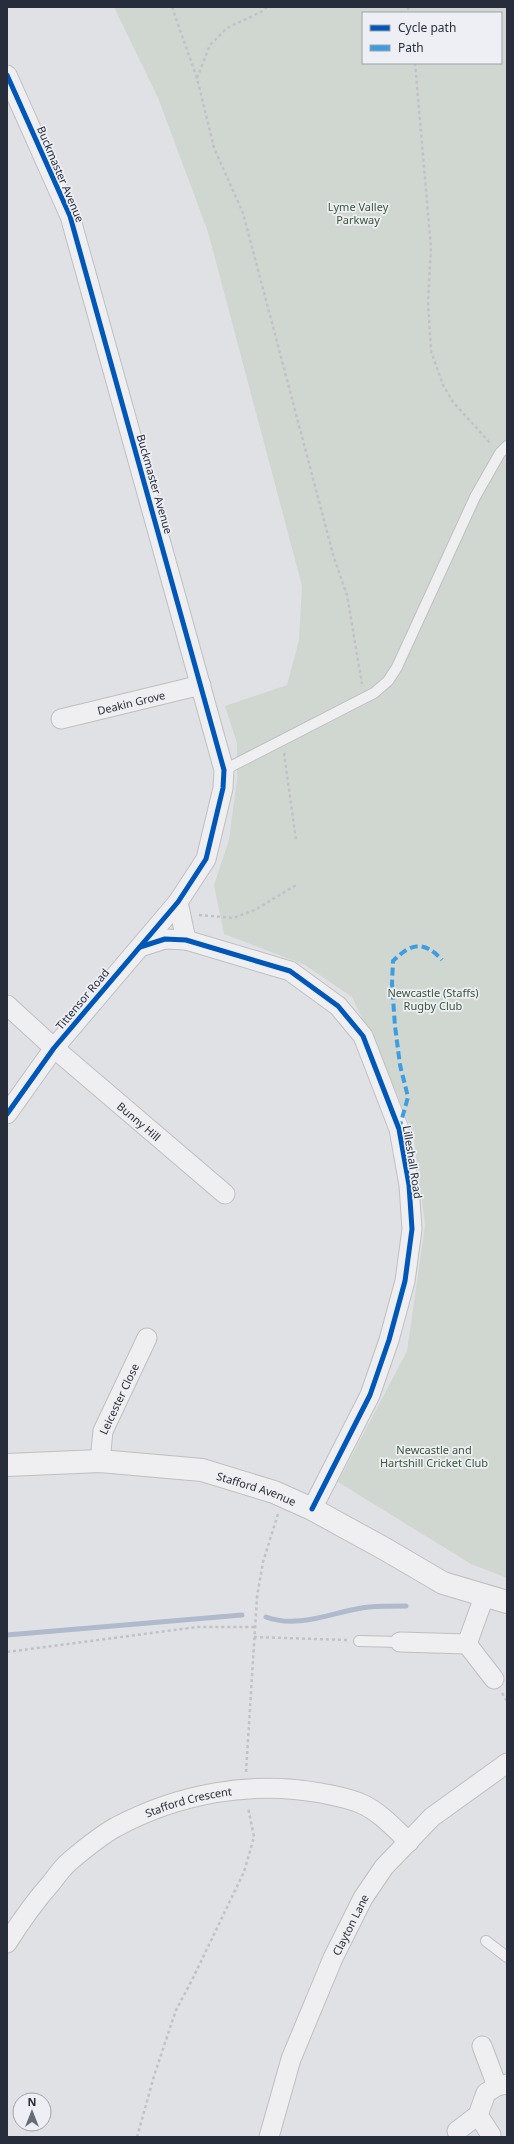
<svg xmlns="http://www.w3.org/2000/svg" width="514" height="2144" font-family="'Noto Sans',sans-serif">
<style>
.green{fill:#d0d7d0;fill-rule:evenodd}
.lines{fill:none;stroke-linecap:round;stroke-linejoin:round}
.stream{stroke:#b0bacd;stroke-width:5}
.service-casing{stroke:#bebfc2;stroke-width:12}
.minor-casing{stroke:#bebfc2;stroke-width:21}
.tertiary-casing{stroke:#bebfc2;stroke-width:24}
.path{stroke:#c1c2c7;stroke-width:2.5;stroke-dasharray:3 3;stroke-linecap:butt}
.service{stroke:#efeff1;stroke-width:10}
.minor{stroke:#efeff1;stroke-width:19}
.tertiary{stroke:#efeff1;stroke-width:22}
.quiet{stroke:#3d9de2;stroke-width:4;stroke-dasharray:8 4;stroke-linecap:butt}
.cycleway-casing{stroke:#edeff4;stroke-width:8}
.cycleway{stroke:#0057b8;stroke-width:5}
.labels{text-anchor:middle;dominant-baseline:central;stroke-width:3.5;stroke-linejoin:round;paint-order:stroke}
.street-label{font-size:11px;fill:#282d3b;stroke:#edeff4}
.park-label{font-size:11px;fill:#3a5537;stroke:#edeff4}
</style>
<rect width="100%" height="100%" fill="#e0e1e4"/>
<path class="green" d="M 114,7 L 507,7 L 507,1578 L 471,1564 L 338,1482 L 407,1351 L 425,1225 L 413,1133 L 397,1094 L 352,997 L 305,965 L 224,934 L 214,885 L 229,840 L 237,779 L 237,743 L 225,706 L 287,685 L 299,640 L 302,586 L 208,232 L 158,98 ZM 363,13 L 501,13 L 501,63 L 363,63 Z"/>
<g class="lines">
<g class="stream">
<path d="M 266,1617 C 300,1630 336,1610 369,1607 C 381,1606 394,1606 406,1606"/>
<path d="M 7,1635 L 242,1615"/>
</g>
<defs>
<g id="service">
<path d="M 224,770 L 374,693 L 388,681 L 397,667 L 475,497 L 500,453 L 507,446"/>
<path d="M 359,1641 L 400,1642"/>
<path d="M 486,1941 L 507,1957"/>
</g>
<g id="minor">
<path d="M 7,75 L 70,216 L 224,770 L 223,788 L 206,859 L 178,902 L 54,1048 L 7,1114"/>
<path id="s1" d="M 61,719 L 201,685"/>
<path d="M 178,902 L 186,940"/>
<path d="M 140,947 L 165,939 L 186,940 L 290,971 L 338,1006 L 363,1036 L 399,1129 L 409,1185 L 412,1229 L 405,1281 L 389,1340 L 370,1395 L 312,1509"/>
<path id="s2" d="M 7,1005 L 54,1048 L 225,1194"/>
<path id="s3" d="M 100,1461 L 103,1431 L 147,1338"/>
<path d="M 400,1642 L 467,1644 L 484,1597"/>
<path d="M 467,1644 L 494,1679"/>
<path id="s4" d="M 7,1943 C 21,1921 35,1901 52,1882 C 57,1875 63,1867 70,1861 C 83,1850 100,1836 116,1827 C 178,1794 251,1780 321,1793 C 335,1796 349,1798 362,1804 C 380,1812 395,1829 409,1842"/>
<path d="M 482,2046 L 497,2086"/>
<path d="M 478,2115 L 491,2135"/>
<path d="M 457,2131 L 478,2115 L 486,2093 L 497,2086 L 507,2084"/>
<path id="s5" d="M 269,2137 L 291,2059 L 333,1958 L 363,1898 L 384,1867 L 432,1817 L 507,1763"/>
</g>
<g id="tertiary">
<path id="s6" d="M 7,1465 L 100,1461 L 202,1470 L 274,1492 L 312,1509 L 385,1549 L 443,1583 L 507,1602"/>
</g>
</defs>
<use href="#service" class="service-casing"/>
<use href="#minor" class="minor-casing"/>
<use href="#tertiary" class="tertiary-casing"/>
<g class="path">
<path d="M 172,7 L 197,78"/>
<path d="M 267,7 L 263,11 L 227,28 L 210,45 L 197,78 L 214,148 L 243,213 L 334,558 L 347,595 L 362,684"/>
<path d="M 408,7 L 409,13"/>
<path d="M 415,63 L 431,248 L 428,301 L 431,351 L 443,385 L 453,402 L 491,444"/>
<path d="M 284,753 L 296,840"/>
<path d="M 199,915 L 233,918 L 255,910 L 296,885"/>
<path d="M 254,1637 L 347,1640"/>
<path d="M 7,1652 L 197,1627 L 255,1627"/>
<path d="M 502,1693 L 507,1701"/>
<path d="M 246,1772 L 257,1597 L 263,1562 L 278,1514"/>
<path d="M 137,2137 L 154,2076 L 176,2010 L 192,1980 L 244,1872 L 254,1837 L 248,1807"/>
</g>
<use href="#service" class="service"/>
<use href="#minor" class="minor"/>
<use href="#tertiary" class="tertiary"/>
<path class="quiet" d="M 399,1129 L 408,1097 L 400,1065 L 395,1026 L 392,984 L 393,961 C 411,943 424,940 442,960"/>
<defs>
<g id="cycleway">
<path d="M 7,75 L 70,216 L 224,770 L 223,788 L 206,859 L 178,902 L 54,1048 L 7,1114"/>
<path d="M 140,947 L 165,939 L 186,940 L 290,971 L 338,1006 L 363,1036 L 399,1129 L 409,1185 L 412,1229 L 405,1281 L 389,1340 L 370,1395 L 312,1509"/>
</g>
</defs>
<use href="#cycleway" class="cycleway-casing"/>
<use href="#cycleway" class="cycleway"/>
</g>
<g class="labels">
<g class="street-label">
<text transform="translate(61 174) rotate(67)">Buckmaster Avenue</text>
<text transform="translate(155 484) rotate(74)">Buckmaster Avenue</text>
<text stroke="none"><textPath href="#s1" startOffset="72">Deakin Grove</textPath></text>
<text transform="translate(82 999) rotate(-50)">Tittensor Road</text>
<text stroke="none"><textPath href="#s2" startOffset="176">Bunny Hill</textPath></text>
<text transform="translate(413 1162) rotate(81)">Lilleshall Road</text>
<text stroke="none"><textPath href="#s3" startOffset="66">Leicester Close</textPath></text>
<text stroke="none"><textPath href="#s6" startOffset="253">Stafford Avenue</textPath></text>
<text stroke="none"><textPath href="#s4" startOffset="238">Stafford Crescent</textPath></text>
<text stroke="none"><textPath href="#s5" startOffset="228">Clayton Lane</textPath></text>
</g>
<g class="park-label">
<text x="358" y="206">Lyme Valley<tspan x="358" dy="13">Parkway</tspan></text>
<text x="433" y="992">Newcastle (Staffs)<tspan x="433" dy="13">Rugby Club</tspan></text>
<text x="434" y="1449">Newcastle and<tspan x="434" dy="13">Hartshill Cricket Club</tspan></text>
</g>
</g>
<rect width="514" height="2144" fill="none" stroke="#282d3b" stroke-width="16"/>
<rect x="362" y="12" width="140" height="52" fill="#edeff4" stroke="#9ea1aa"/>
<rect x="370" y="25" width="20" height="6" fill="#0057b8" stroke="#9ea1aa"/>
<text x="398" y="32" font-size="12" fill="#282d3b">Cycle path</text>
<rect x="370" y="45" width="20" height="6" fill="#3d9de2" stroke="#9ea1aa"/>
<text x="398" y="52" font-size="12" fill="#282d3b">Path</text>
<g transform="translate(32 2112)"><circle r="19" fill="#edeff4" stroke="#9ea1aa"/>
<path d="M0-3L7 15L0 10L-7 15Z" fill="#686c76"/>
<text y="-6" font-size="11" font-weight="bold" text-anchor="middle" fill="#282d3b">N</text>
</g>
</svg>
